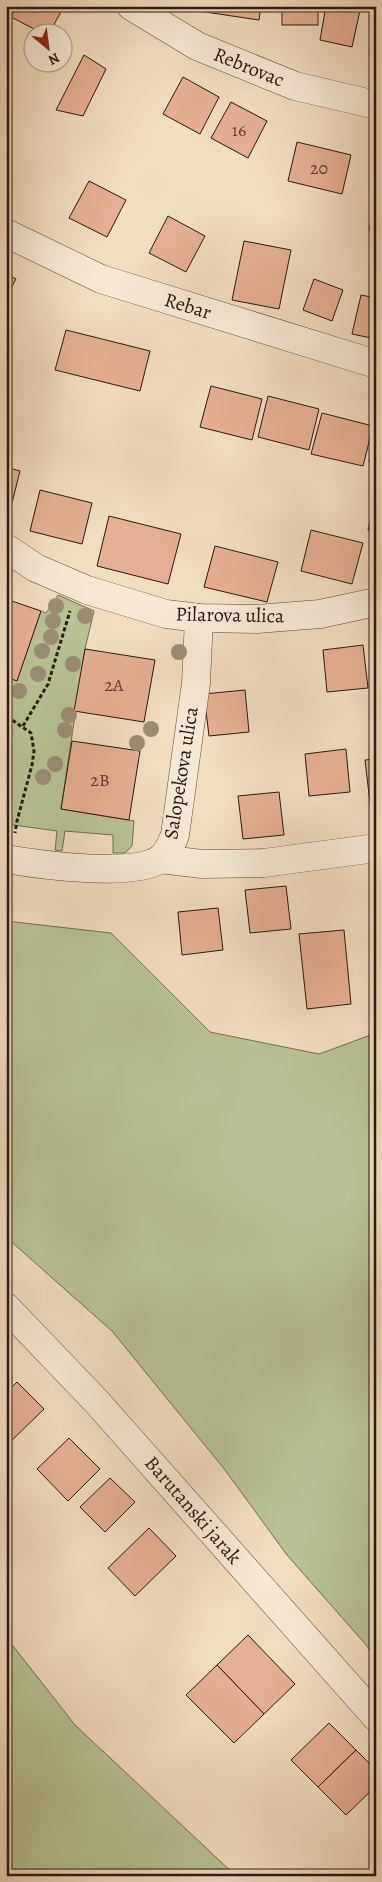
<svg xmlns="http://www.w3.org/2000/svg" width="382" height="1882" font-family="Alegreya,serif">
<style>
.green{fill:#b8c294;stroke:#706e54}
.building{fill:#e6af93;stroke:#291913}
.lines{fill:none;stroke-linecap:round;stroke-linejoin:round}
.minor-casing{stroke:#5b4a3e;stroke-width:29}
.path{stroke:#291913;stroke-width:3;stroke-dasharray:4 2.5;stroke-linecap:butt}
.minor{stroke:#f6e9d6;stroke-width:28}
.tree{fill:#9b8d76}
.labels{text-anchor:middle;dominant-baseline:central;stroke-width:5;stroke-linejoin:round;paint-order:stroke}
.number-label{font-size:18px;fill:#583e33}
.street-label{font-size:20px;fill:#291913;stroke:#f6e9d6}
</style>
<rect width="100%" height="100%" fill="#f1ddc0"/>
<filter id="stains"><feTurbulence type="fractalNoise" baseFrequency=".004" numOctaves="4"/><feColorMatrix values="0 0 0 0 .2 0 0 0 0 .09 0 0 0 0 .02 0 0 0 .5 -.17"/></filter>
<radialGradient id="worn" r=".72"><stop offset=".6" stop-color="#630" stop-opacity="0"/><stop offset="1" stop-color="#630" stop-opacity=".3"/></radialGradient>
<g class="green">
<path d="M 58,595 L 94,611 L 85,649 L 61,809 L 134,821 L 132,846 L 125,853 L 113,853 L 113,835 L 65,831 L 62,851 L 55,850 L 57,831 L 6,824 L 6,677 L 17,680 L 41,611 L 46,613 Z"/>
<path d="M 6,921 L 111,933 L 210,1032 L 319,1054 L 376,1033 L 376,1659 L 367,1646 L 287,1555 L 225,1470 L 112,1331 L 6,1237 Z"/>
<path d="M 6,1637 L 75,1725 L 236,1876 L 6,1876 Z"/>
</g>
<g class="building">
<path d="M 17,6 L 64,6 L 50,32 L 40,32 L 11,17 Z"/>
<path d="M 186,6 L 261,6 L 259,20 L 185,9 Z"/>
<rect x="282" y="6" width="36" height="19"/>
<path d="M 326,6 L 361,6 L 352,47 L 320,40 Z"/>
<path d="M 84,55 L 106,69 L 83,116 L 56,110 Z"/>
<path d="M 183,77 L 219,97 L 200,134 L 163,114 Z"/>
<path d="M 231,102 L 267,121 L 248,158 L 211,138 Z"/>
<path d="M 6,125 L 12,128 L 6,139 Z"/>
<path d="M 297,142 L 351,155 L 342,194 L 288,181 Z"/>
<path d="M 89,181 L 126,200 L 107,237 L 69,218 Z"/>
<path d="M 376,199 L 376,232 L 369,230 Z"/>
<path d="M 168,216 L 205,236 L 186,272 L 149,253 Z"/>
<path d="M 244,241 L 291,250 L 279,309 L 232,300 Z"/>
<path d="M 6,274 L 16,279 L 6,297 Z"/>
<path d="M 314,279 L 343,290 L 332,321 L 303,310 Z"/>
<path d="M 361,295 L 376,298 L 376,339 L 352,334 Z"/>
<path d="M 66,330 L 150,351 L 140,391 L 55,370 Z"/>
<path d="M 211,386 L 262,399 L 252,440 L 200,427 Z"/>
<path d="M 268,396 L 319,409 L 309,450 L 258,437 Z"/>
<path d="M 322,413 L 373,426 L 363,466 L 311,454 Z"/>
<path d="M 376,437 L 376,464 L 369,462 Z"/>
<path d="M 6,467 L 20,471 L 10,511 L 6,511 Z"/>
<path d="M 40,490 L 92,503 L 82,544 L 30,531 Z"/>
<path d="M 376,499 L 376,532 L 368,530 Z"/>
<path d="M 109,516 L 181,534 L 168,584 L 97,566 Z"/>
<path d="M 311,530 L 363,543 L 352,584 L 301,571 Z"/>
<path d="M 215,546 L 278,562 L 267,602 L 204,587 Z"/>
<path d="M 6,599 L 41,611 L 17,681 L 6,677 Z"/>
<path d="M 363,645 L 368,688 L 327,692 L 323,650 Z"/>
<path d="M 85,649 L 155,660 L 144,722 L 74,711 Z"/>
<path d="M 245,690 L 249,732 L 209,736 L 204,694 Z"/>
<path d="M 72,741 L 140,751 L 129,820 L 61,809 Z"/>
<path d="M 346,749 L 350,792 L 309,796 L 305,754 Z"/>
<path d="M 376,759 L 376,802 L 370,803 L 365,760 Z"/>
<path d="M 279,792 L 284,835 L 243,839 L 238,796 Z"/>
<path d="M 286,886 L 291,929 L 250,933 L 245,890 Z"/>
<path d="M 218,908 L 223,950 L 182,955 L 178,912 Z"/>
<path d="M 344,930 L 351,1004 L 307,1009 L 299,934 Z"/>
<path d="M 17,1382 L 44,1409 L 6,1446 L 6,1393 Z"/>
<path d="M 69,1438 L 100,1469 L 68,1501 L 37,1469 Z"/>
<path d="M 110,1478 L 135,1502 L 105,1532 L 80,1507 Z"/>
<path d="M 149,1528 L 176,1556 L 135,1596 L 108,1568 Z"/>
<path d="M 248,1635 L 295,1684 L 264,1714 L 217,1665 Z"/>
<path d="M 217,1665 L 264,1714 L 234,1743 L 186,1695 Z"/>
<path d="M 329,1723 L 356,1750 L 318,1787 L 291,1760 Z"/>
<path d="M 356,1750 L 376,1770 L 376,1786 L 346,1815 L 318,1787 Z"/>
</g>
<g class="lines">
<defs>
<g id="minor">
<path d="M 131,6 L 197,46 L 295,86 L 376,105"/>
<path d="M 6,233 L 101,279 L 376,364"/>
<path d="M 6,548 L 36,568 L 87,590 L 166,614 L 199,618 L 257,619 L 320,614 L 376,602"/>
<path d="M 6,859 C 41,865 129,877 159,860 C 168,854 171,844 175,835 L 196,683 L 199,618"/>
<path d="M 160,859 L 202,864 L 264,863 L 376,848"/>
<path d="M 6,1307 L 96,1401 L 376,1717"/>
</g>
</defs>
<use href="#minor" class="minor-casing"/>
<g class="path">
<path d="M 6,720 L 12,720 L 31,733 L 34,751 L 32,765 L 17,821 L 15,833"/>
<path d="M 23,726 L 48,684 L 70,611"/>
</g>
<use href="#minor" class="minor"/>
</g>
<g class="tree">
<circle cx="56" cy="606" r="8"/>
<circle cx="85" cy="616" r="8"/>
<circle cx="53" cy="621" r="8"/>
<circle cx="51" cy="637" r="8"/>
<circle cx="42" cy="651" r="8"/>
<circle cx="179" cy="652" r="8"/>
<circle cx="73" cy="664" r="8"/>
<circle cx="38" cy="674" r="8"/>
<circle cx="19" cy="691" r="8"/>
<circle cx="69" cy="715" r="8"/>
<circle cx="151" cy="729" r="8"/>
<circle cx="65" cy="730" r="8"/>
<circle cx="137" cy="743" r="8"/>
<circle cx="55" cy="764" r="8"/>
<circle cx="43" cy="777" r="8"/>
</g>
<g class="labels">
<g class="number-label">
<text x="239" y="130">16</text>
<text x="319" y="168">20</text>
<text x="114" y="685">2A</text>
<text x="100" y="780">2B</text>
</g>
<g class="street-label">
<text transform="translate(249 67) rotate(22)">Rebrovac</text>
<text transform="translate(188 306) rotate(17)">Rebar</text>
<text transform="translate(230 615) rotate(1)">Pilarova ulica</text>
<text transform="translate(181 773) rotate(-81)">Salopekova ulica</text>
<text transform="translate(193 1510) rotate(49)">Barutanski jarak</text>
</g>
</g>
<rect width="382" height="1882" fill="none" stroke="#f1ddc0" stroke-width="25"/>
<rect x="8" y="8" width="367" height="1867" fill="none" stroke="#291913" stroke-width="2.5"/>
<rect x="12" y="12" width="357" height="1857" fill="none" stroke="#291913"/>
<g transform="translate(48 48) rotate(151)"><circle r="24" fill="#f6e9d6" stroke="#a49688"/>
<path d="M0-4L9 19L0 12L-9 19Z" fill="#8f2418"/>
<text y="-8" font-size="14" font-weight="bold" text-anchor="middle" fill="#291913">N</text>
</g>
<rect width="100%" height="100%" filter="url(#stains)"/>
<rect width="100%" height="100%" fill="url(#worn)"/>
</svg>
